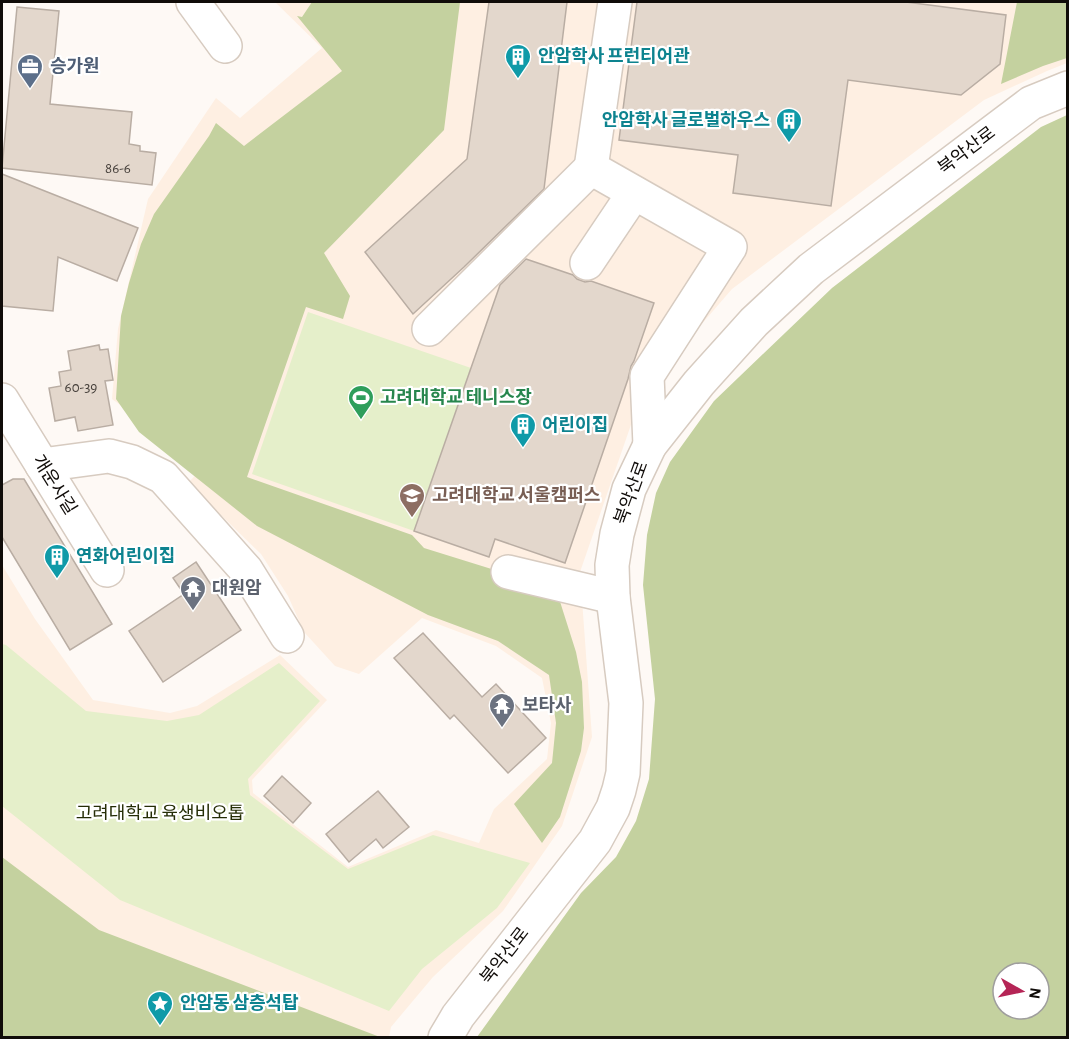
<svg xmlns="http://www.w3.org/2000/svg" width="1069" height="1039" font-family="'Alegreya Sans','Noto Sans KR',sans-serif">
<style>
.built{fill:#feefe2}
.green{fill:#e5efca}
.forest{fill:#c4d19f;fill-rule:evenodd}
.building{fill:#e3d7cc;stroke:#b9ada3;stroke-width:1.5}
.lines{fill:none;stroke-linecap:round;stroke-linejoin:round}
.minor-casing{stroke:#d7cbc0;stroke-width:36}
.minor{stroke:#fff;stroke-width:33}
.labels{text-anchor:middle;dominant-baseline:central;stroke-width:4.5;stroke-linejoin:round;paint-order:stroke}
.number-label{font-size:15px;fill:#453f3a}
.culture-label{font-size:18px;font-weight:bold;fill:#0d838f;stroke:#fff;text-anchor:start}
.service-label{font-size:18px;font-weight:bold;fill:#4e5e75;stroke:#fff;text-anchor:start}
.street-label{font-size:18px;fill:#100c09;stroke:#fff}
.leisure-label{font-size:18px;font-weight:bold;fill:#27864d;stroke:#fff;text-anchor:start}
.education-label{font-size:18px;font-weight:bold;fill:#785e54;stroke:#fff;text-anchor:start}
.worship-label{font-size:18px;font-weight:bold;fill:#5b616d;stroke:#fff;text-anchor:start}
.park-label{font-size:18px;fill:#252d06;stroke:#fff}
</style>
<rect width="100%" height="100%" fill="#fef9f5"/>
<path class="built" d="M 275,2 L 1067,2 L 1067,63 L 1047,71 L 984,100 L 732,289 L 642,393 L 580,572 L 592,737 L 562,826 L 503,911 L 433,977 L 391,1027 L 389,1037 L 2,1037 L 2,565 L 35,619 L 93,700 L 170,713 L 197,706 L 280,655 L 327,700 L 252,780 L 253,793 L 348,867 L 436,830 L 479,843 L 494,809 L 547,759 L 551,723 L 542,678 L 496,646 L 422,618 L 359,674 L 335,666 L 304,632 L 288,596 L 261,554 L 188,483 L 204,466 L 112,399 L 118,329 L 148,199 L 216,98 L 240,118 L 322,48 Z"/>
<g class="green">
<path d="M 308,312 L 471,368 L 414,531 L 252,474 Z"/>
<path d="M 2,644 L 6,645 L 86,711 L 167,721 L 199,715 L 279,663 L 320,701 L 248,779 L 250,795 L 348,869 L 433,835 L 530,863 L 497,908 L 422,969 L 389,1011 L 120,900 L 2,806 Z"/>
</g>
<g class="forest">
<path d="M 312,2 L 460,2 L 444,130 L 324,253 L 350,296 L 343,319 L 306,307 L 247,477 L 412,535 L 424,548 L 556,589 L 576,652 L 582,682 L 584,728 L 581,751 L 560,817 L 542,843 L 514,804 L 552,763 L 556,723 L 549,675 L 498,641 L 428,615 L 257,526 L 139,432 L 116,399 L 121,316 L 129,283 L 141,244 L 154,214 L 209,136 L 216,123 L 244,146 L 342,71 L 297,16 L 302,17 Z"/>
<path d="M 1017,2 L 1067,2 L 1067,58 L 1043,66 L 1001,84 Z"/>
<path d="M 1067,115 L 1067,1037 L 477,1037 L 581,893 L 616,857 L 636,821 L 649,779 L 655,699 L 643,585 L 647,535 L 656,493 L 670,462 L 714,401 L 832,288 L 1041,127 ZM 1003,973 L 1039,973 L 1039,1009 L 1003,1009 Z"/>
<path d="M 2,857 L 99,930 L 380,1037 L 2,1037 Z"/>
</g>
<g class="building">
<path d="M 489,2 L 567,2 L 544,189 L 464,267 L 413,314 L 365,252 L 467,159 Z"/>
<path d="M 637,2 L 906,2 L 1006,15 L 1000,64 L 961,95 L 848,80 L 831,206 L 733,193 L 738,155 L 619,140 Z"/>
<path d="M 17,7 L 59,11 L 50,104 L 132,112 L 129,144 L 140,146 L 140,151 L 156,153 L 152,185 L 2,168 Z"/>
<path d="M 2,174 L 138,228 L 117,281 L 58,257 L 53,311 L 2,306 Z"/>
<path d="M 526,259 L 573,275 L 577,279 L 585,282 L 591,281 L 654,303 L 634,361 L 631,366 L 628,379 L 565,563 L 495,539 L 489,557 L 414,531 L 500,285 Z"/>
<path d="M 99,345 L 100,350 L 108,349 L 113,380 L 105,381 L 113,425 L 78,431 L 75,417 L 55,421 L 49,388 L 61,386 L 59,372 L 71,370 L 68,351 Z"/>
<path d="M 13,479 L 24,479 L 112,624 L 70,650 L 2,537 L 2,485 Z"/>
<path d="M 196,562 L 241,630 L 163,682 L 129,631 L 184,594 L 173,578 Z"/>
<path d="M 423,633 L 482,697 L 496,684 L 546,738 L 508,773 L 454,715 L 450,719 L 394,658 Z"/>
<path d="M 282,776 L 311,803 L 293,823 L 264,796 Z"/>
<path d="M 378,791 L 409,827 L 383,848 L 376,839 L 349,862 L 326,834 Z"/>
</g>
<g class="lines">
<defs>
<g id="minor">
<path d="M 193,2 L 225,46"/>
<path d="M 615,2 L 591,168 L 730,247 L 647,376 L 650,445"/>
<path d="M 587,263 L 634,193"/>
<path d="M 429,329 L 591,168"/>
<path d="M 2,400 L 107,570"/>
<path d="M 42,465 L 109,456 L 132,462 L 163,477 L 246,570 L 287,636"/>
<path d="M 508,572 L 613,597"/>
<path d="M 445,1038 L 458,1016 L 595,841 L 613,808 L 619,790 L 623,773 L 626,703 L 613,597 L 612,565 L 617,534 L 629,489 L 650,445 L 699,383 L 754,322 L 811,269 L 1031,103 L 1068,88"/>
</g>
</defs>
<use href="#minor" class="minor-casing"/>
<use href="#minor" class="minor"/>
</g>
<defs>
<symbol id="building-pin" viewBox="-11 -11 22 30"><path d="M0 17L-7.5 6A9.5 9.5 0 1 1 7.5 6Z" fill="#0f9aa8" stroke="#fff"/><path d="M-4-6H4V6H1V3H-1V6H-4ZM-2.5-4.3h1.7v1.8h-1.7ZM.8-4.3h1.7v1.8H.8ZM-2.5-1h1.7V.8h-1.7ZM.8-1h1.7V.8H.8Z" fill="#fff"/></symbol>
<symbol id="office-pin" viewBox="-11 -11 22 30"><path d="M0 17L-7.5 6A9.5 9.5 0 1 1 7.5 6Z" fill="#5c6f8a" stroke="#fff"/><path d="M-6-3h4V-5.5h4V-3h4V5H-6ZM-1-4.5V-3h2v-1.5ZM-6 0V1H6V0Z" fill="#fff"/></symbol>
<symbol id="stadium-pin" viewBox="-11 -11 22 30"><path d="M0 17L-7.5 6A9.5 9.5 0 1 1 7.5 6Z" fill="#2e9e5b" stroke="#fff"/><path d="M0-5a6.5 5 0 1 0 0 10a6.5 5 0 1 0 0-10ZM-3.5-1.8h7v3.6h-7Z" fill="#fff"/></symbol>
<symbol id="university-pin" viewBox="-11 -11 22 30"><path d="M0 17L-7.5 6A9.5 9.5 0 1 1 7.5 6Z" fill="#8d6e63" stroke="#fff"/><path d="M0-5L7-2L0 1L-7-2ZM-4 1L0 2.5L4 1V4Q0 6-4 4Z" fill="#fff"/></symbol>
<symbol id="temple-pin" viewBox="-11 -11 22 30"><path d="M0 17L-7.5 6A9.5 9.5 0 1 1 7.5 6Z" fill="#6b7280" stroke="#fff"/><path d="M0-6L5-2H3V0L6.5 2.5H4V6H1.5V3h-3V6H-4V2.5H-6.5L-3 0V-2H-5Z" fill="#fff"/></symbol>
<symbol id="sight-pin" viewBox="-11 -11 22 30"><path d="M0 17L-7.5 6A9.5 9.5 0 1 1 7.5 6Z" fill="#0f9aa8" stroke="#fff"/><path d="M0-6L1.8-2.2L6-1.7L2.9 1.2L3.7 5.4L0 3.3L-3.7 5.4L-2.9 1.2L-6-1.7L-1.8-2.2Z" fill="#fff"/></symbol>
</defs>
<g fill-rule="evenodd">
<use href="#building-pin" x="503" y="42" width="30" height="40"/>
<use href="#office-pin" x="15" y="52" width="30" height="40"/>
<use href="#building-pin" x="774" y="106" width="30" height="40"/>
<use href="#stadium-pin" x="346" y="383" width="30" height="40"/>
<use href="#building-pin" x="508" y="411" width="30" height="40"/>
<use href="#university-pin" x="397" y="481" width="30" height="40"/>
<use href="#building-pin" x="42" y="542" width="30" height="40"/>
<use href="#temple-pin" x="178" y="574" width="30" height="40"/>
<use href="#temple-pin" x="487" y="691" width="30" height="40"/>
<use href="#sight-pin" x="145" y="989" width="30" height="40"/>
</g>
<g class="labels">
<g class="number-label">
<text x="118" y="168">86-6</text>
<text x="81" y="387">60-39</text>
</g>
<g class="culture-label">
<text x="538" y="57">안암학사 프런티어관</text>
<text x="770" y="121" text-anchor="end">안암학사 글로벌하우스</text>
<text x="542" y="426">어린이집</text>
<text x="76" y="557">연화어린이집</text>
<text x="180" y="1004">안암동 삼층석탑</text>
</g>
<g class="service-label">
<text x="50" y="67">승가원</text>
</g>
<g class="street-label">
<text transform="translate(967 151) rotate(-37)">북악산로</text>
<text transform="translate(54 485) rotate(58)">개운사길</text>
<text transform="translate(632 493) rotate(-70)">북악산로</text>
<text transform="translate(505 956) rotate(-52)">북악산로</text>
</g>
<g class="leisure-label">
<text x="380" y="398">고려대학교 테니스장</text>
</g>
<g class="education-label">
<text x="432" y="496">고려대학교 서울캠퍼스</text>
</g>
<g class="worship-label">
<text x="212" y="589">대원암</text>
<text x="522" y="706">보타사</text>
</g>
<g class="park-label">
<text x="160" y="814">고려대학교 육생비오톱</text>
</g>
</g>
<rect width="1069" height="1039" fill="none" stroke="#100c09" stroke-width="6"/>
<g transform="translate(1021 991) rotate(99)"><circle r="28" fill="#ffffff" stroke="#9f9e9d" stroke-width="1.5"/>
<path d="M0-4.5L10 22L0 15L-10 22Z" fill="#b52556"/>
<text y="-9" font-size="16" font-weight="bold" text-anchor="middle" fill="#100c09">N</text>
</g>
</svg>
